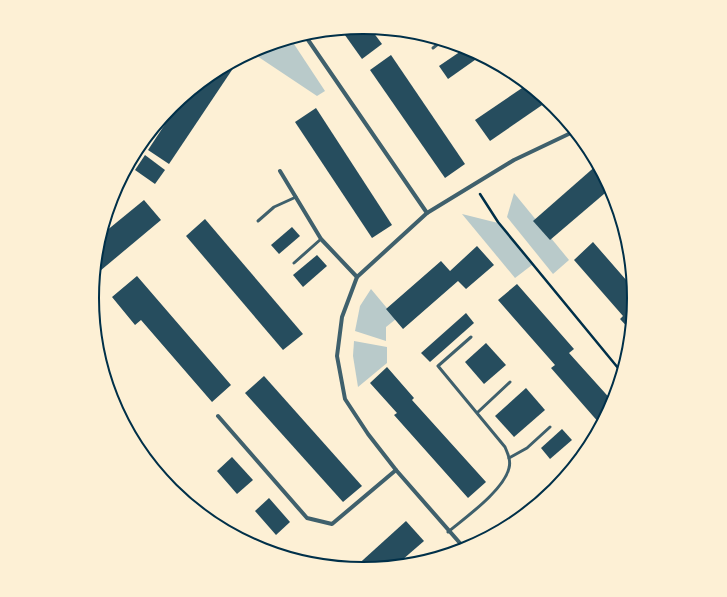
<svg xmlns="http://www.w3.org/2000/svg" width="727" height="597" font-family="'Asap Condensed',sans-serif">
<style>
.green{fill:#b9caca}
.building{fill:#264d5e}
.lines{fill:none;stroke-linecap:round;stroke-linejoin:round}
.path{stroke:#003049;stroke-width:2.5}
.service{stroke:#3f606c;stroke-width:3}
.minor{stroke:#3f606c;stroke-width:4}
.rail{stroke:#657d81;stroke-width:3}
.rim{fill:none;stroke:#003049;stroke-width:2}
</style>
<rect width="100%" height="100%" fill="#fdf0d5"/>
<g class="green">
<path d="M 290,38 L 325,91 L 317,96 L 251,52 L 260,48 Z"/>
<path d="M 514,193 L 569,260 L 553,274 L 507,217 Z"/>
<path d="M 462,214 L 498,223 L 532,265 L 515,278 Z"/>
<path d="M 371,289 L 396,319 L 386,327 L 386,341 L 355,331 L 360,306 Z"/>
<path d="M 354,341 L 387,347 L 387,363 L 358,387 L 353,356 Z"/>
</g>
<g class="building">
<path d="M 364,27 L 370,28 L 382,44 L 362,59 L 342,31 Z"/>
<path d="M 467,47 L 482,55 L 448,79 L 439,66 Z"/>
<path d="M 391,55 L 465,164 L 445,178 L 370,70 Z"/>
<path d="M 240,58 L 169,164 L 148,150 L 183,97 L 213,73 Z"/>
<path d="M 528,84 L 548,101 L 490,141 L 475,120 Z"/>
<path d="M 316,108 L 392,225 L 372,238 L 295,122 Z"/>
<path d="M 145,155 L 165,170 L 155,184 L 135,170 Z"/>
<path d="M 598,164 L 611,188 L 550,240 L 533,221 Z"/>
<path d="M 144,200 L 161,220 L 94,276 L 97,245 L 100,236 Z"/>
<path d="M 205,219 L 303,334 L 283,350 L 186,236 Z"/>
<path d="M 292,227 L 300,236 L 279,254 L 271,245 Z"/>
<path d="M 593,242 L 634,289 L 635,299 L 632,332 L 620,319 L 623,316 L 574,260 Z"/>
<path d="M 477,246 L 494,265 L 466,289 L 458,281 L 403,329 L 386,309 L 441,261 L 450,271 Z"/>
<path d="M 317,255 L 327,266 L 303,287 L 293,275 Z"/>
<path d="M 137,276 L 231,385 L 212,402 L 141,320 L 135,325 L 112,297 Z"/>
<path d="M 517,284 L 574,349 L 569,353 L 614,403 L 605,419 L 600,424 L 551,368 L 555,365 L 498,300 Z"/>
<path d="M 466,313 L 474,323 L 430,362 L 421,353 Z"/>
<path d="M 486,343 L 506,365 L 484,384 L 465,362 Z"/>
<path d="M 387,367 L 414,398 L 412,400 L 486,482 L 468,498 L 394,415 L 397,413 L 370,383 Z"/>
<path d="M 264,376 L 362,486 L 343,502 L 245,393 Z"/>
<path d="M 526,388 L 545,410 L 514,437 L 495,416 Z"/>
<path d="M 562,429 L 572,440 L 550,459 L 541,448 Z"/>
<path d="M 232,457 L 253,480 L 237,494 L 217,471 Z"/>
<path d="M 269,498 L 290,522 L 276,535 L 255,511 Z"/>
<path d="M 406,521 L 424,541 L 394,567 L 363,570 L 353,569 Z"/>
</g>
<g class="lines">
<path class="path" d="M 480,194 L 498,222 L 623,374"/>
<g class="service">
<path d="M 433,48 L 443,40"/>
<path d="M 258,221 L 274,207 L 296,197"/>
<path d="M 294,263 L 321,239"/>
<path d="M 478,412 L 510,382"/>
<path d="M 509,458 L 527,448 L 550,427"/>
<path d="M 448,532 C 466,517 504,490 509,468 C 511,461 508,454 505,447 L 438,366 L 471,337"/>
</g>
<g class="minor">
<path d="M 304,34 L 427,213 L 514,160 L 575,131"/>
<path d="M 280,171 L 321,239 L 357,277"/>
<path d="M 124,174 L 125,171"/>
<path d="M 427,213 L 357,277 L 342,317 L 337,356 L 345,399 L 368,434 L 396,470 L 466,550"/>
<path d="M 218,416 L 307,518 L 332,524 L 396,470"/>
</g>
<path class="rail" d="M 131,436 L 184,500"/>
</g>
<path d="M0 0H727V597H0ZM99 298a264 264 0 1 1 528 0a264 264 0 1 1-528 0Z" fill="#fdf0d5" fill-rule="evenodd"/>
<path class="rim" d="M99 298a264 264 0 1 1 528 0a264 264 0 1 1-528 0Z"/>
</svg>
